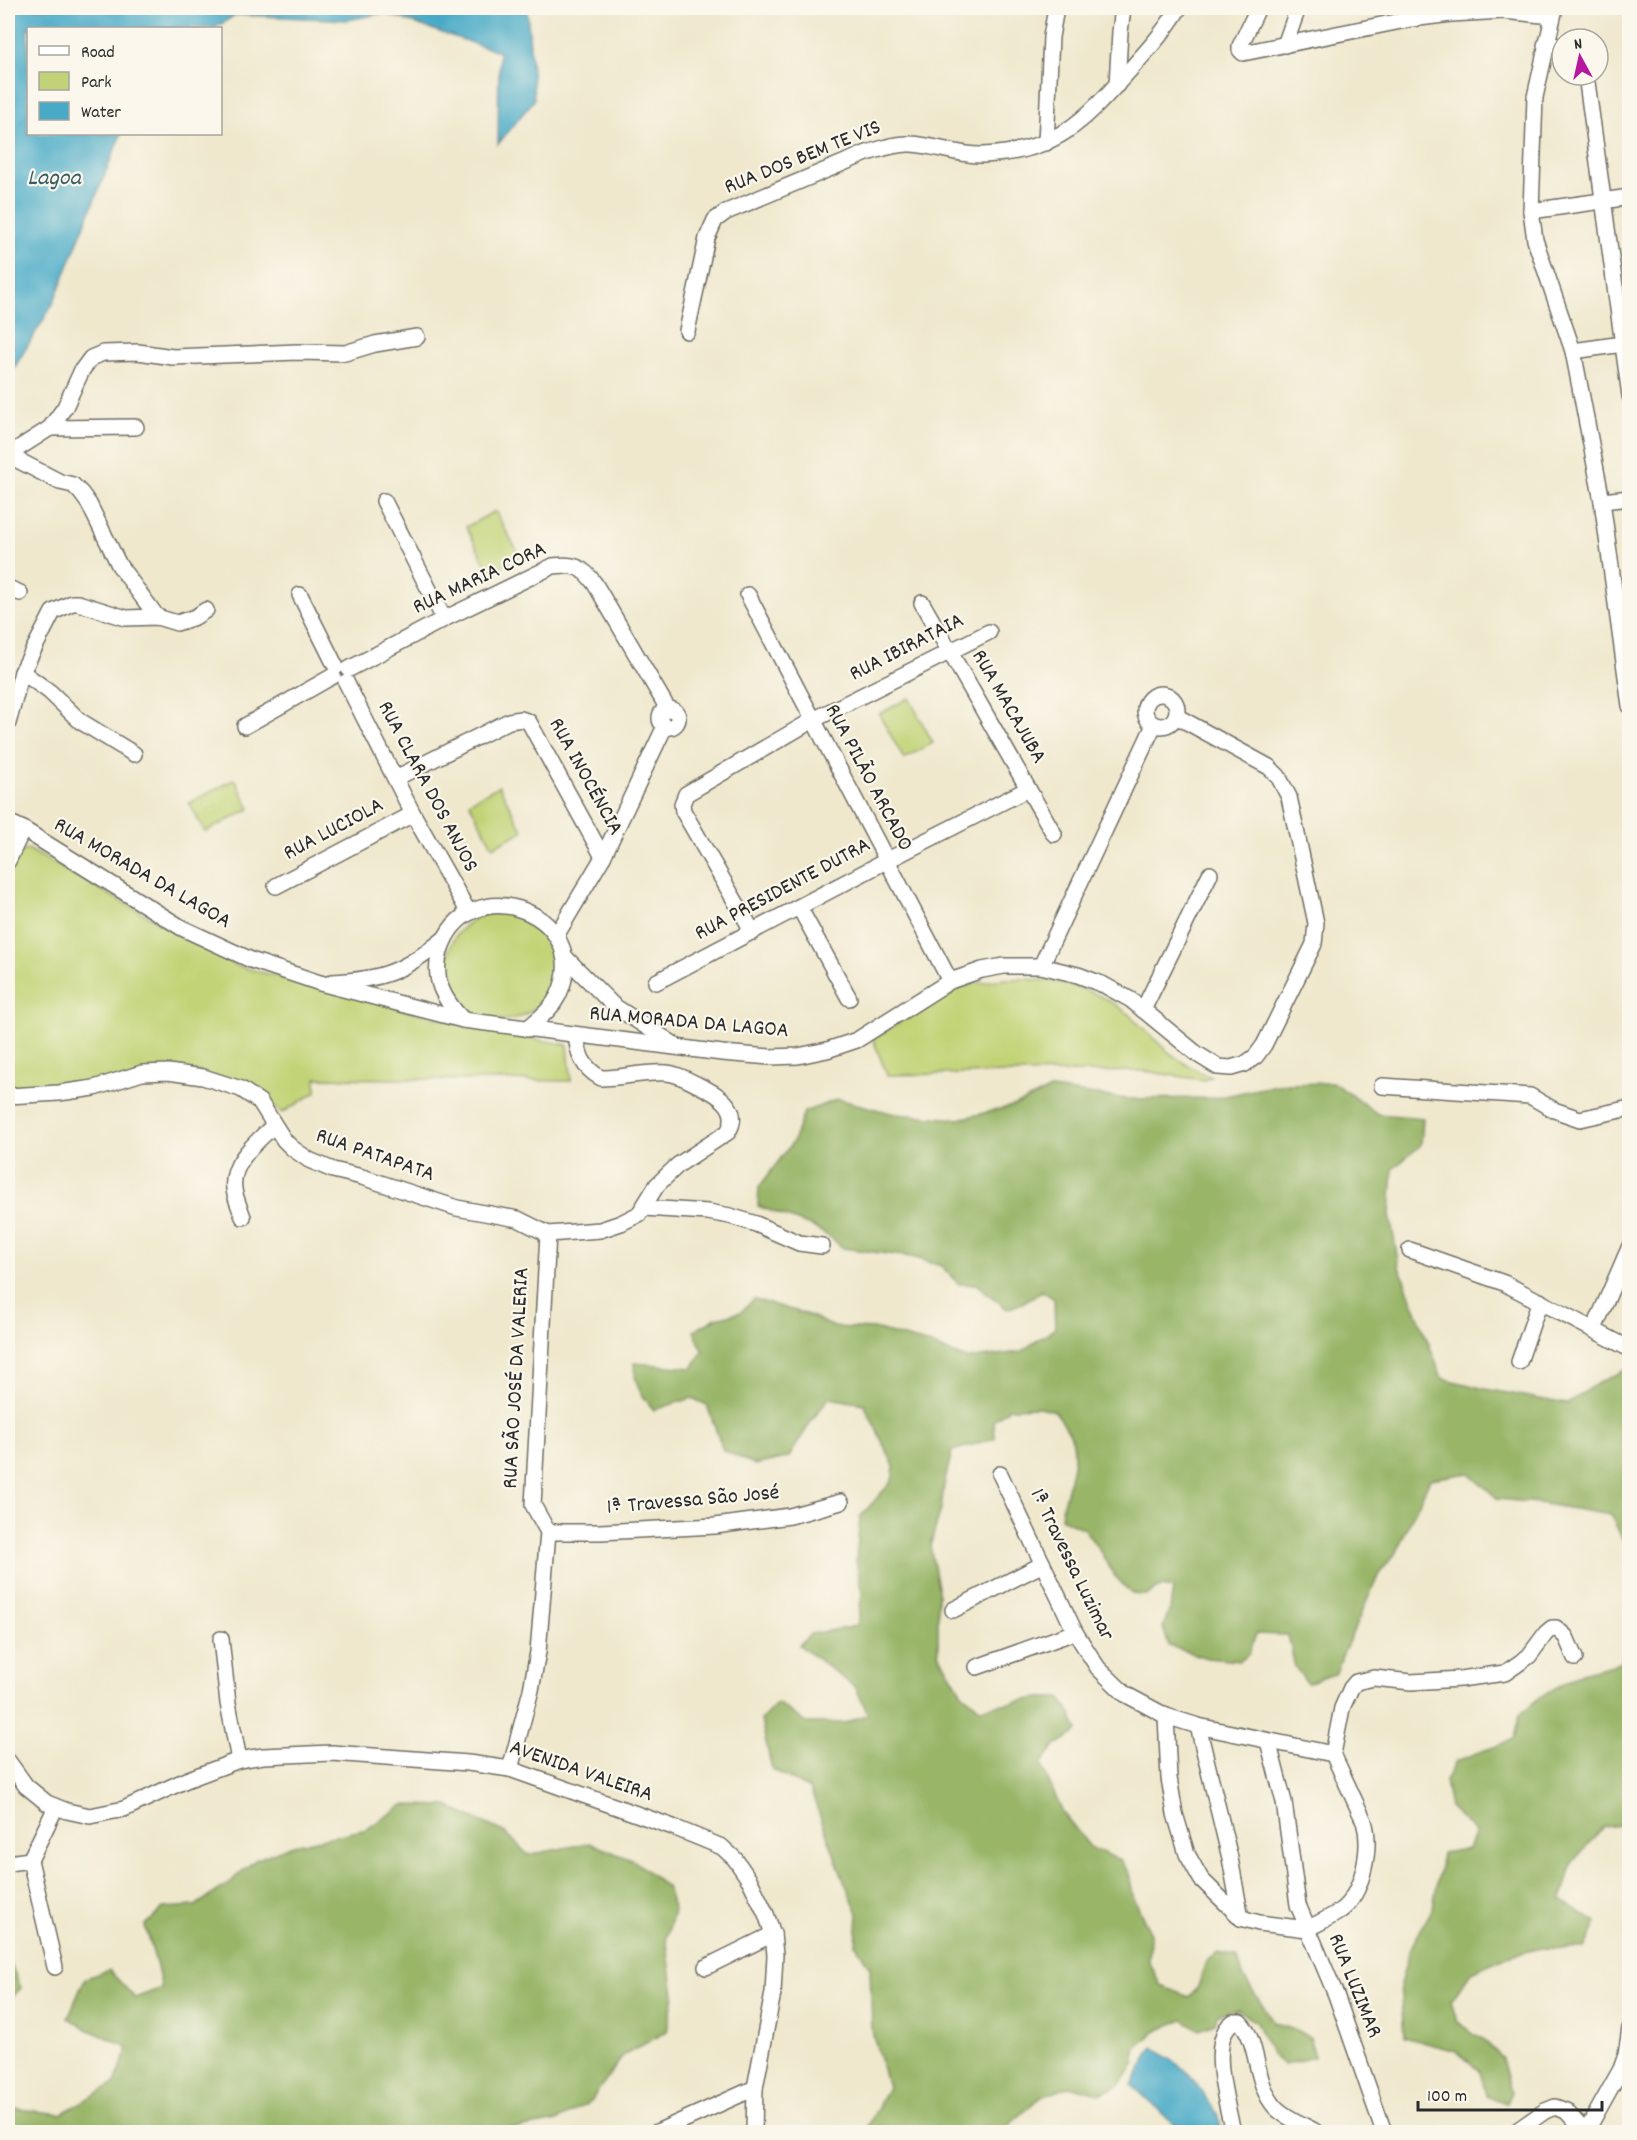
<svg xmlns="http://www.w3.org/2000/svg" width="1637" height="2140" font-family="Dekko,sans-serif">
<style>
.green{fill:#c1d376;stroke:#767f50;stroke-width:1.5}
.forest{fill:#98b567;stroke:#627049;stroke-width:1.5}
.water{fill:#48aac7;stroke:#3a6a79;stroke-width:1.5}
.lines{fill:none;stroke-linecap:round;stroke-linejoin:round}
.minor-casing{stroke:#706d64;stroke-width:18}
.minor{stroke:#fff;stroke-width:15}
.labels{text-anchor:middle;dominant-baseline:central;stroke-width:4.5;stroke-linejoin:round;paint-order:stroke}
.street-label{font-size:22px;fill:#2b2b2b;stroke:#fbf7ec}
.water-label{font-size:24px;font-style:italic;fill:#375e69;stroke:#fbf7ec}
</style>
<rect width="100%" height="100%" fill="#fbf7ec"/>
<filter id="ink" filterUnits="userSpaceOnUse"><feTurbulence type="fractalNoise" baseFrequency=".0167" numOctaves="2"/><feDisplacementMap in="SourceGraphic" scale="12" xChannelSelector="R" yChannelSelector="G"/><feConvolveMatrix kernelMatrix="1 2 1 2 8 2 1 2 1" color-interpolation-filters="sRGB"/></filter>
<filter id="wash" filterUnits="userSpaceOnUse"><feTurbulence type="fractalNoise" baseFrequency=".008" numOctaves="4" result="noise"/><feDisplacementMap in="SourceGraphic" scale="24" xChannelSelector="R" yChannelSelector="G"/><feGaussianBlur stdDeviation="1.35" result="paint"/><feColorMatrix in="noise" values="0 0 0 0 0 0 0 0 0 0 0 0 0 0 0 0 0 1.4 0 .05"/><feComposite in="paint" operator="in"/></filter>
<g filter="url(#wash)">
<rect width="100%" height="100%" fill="#efe8cd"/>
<g class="green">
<path d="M 495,511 L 520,556 L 490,572 L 466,527 Z"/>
<path d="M 909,698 L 933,743 L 904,759 L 879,714 Z"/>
<path d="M 235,779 L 250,809 L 205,832 L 189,803 Z"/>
<path d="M 499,786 L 523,831 L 493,847 L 469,802 Z"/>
<path d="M 28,849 L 237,966 L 484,1030 L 568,1045 L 571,1081 L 316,1078 L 316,1092 L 282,1113 L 248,1086 L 199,1072 L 94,1085 L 8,1088 L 8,874 L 13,857 Z"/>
<circle cx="501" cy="966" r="54"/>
<path d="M 1004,979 C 1050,977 1104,988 1137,1022 C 1164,1049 1176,1062 1211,1077 L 1204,1080 L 1143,1071 L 887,1075 L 873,1039 L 941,995 L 972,984 Z"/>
</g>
<g class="forest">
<path d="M 1334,1083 L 1378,1114 L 1423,1118 L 1421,1145 L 1393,1169 L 1390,1215 L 1399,1267 L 1442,1378 L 1485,1389 L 1567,1404 L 1598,1383 L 1625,1370 L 1629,1373 L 1629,1553 L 1611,1515 L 1538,1503 L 1498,1499 L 1469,1473 L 1430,1479 L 1395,1554 L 1379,1574 L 1342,1656 L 1336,1673 L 1307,1683 L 1295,1667 L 1288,1635 L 1256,1634 L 1249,1654 L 1240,1661 L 1207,1658 L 1169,1646 L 1163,1627 L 1170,1609 L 1173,1588 L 1162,1586 L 1147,1595 L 1132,1594 L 1114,1575 L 1100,1551 L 1084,1529 L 1061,1518 C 1062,1493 1080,1465 1072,1439 C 1069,1430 1061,1420 1055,1411 L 1039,1407 L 1010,1408 L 994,1420 L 995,1438 L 952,1451 L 944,1485 L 941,1509 L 930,1546 L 938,1587 L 938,1653 L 961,1692 L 980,1708 L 1038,1698 L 1061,1698 L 1071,1714 L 1078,1731 L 1055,1746 L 1041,1764 L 1063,1813 L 1090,1847 L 1120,1860 L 1129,1873 L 1133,1896 L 1150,1933 L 1149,1963 L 1161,1986 L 1189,1997 L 1198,1987 L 1206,1961 L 1218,1953 L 1237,1957 L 1243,1976 L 1274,2023 L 1300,2032 L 1311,2039 L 1314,2057 L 1284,2065 L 1272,2055 L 1256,2023 L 1238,2009 L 1217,2015 L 1215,2024 L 1199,2030 L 1183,2019 L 1153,2033 L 1135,2049 L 1135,2063 L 1120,2085 L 1098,2094 L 1070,2086 L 1040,2098 L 1001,2132 L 865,2132 L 888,2087 L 872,2031 L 870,1968 L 856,1945 L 858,1913 L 843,1878 L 810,1789 L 772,1769 L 761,1720 L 777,1703 L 807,1723 L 845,1723 L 868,1714 L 856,1688 L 799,1645 L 811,1634 L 857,1626 L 862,1594 L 856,1560 L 860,1517 L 892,1481 L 894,1466 L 864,1404 L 829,1398 L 812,1420 L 789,1457 L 755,1465 L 723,1450 L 707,1405 L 692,1398 L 654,1410 C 639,1392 635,1386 634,1363 L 692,1368 L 703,1351 L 694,1331 L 716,1318 L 741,1312 L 754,1299 L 806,1314 L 834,1327 L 874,1329 L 926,1343 L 967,1359 L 1020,1352 L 1055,1328 L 1054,1299 L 1042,1291 L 1022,1303 L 1007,1309 L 976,1284 L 959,1284 L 941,1266 L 912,1257 L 843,1248 L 830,1237 L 813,1227 L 758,1206 L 759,1187 L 793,1142 L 804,1112 L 838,1099 L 895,1114 L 959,1119 L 1013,1106 L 1051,1089 L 1127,1099 L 1215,1098 L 1282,1084 Z"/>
<path d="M 1629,1638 L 1629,1824 L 1603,1827 L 1572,1863 L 1561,1900 L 1597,1923 L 1584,1949 L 1543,1948 L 1510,1955 L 1471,1972 L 1451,2001 L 1457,2022 L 1481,2038 L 1502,2059 L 1511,2092 L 1506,2103 L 1486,2095 L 1480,2071 L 1456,2051 L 1404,2037 L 1400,1984 L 1410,1949 L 1433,1908 L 1442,1853 L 1468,1849 L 1475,1832 L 1450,1808 L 1445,1781 L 1456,1761 L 1514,1739 L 1520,1714 L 1541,1696 L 1582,1673 L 1620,1663 Z"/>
<path d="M 403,1805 L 447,1806 L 506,1833 L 528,1855 L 590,1843 L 634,1861 L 667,1887 L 674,1911 L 666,1938 L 674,1995 L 667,2031 L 623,2056 L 590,2102 L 557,2121 L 507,2130 L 505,2132 L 8,2132 L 8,2104 L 10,2108 L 61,2114 L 115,2083 L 128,2047 L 89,2030 L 68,2018 L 85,1978 L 109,1970 L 135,1998 L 162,1988 L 155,1959 L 145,1926 L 163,1908 L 195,1906 L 227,1885 L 255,1860 L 293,1845 L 367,1829 Z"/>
<path d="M 8,1958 L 21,1988 L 8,2001 Z"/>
</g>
<g class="water">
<path d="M 8,8 L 527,8 L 534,100 L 498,144 L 499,52 L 384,13 L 348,20 L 235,15 L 215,28 L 28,28 L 28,134 L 121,134 L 53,304 L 8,378 Z"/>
<path d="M 1153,2047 L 1187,2071 L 1217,2113 L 1223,2132 L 1182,2132 L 1132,2085 Z"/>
</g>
</g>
<g filter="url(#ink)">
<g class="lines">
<defs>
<g id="minor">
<path d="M 1258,8 L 1240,46 L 1240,50 L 1243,53 L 1411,19 L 1451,14 L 1503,11 L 1552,16"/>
<path d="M 1555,8 L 1535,97 L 1531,211 L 1535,240 L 1573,351 L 1602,501 L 1630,706"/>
<path d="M 1285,45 L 1298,8"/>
<path d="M 1545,45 L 1562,46"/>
<path d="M 1586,75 L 1630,396"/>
<path d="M 1117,85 L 1120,32 L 1123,8"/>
<path d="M 1046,143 L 1051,37 L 1056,8"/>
<path d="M 1531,211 L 1630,197"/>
<path d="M 687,331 L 707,238 L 715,220 L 726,212 L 867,153 C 881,149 896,143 911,144 C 935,145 959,156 983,155 C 1056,152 1083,122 1128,72 C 1147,51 1165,31 1179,8"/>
<path d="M 1573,351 L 1630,343"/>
<path d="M 50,428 L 136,427"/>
<path d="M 8,455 L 50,428 L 65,407 L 82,370 L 91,358 L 103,353 L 138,352 L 173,357 L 298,352 L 345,353 L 375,344 L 417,337"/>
<path d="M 8,455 L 60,482 L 73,485 L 81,493 L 89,504 L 119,565 L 157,617"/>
<path d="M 384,501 L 444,619"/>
<path d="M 1602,501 L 1630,498"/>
<path d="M 8,588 L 20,593"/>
<path d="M 300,595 L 336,667"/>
<path d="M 748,595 L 950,981"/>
<path d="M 922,603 L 1054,834"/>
<path d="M 349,669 L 444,619 L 553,566 C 574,563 583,567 595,584 L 668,709"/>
<path d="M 22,672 L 50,692 L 80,721 L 134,754"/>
<path d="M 346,682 L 413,814 L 469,913"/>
<circle cx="1161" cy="710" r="16"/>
<circle cx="669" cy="718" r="9"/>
<path d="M 8,723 L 22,672 L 53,612 L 72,603 L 78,603 L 126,618 L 157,617 L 177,623 L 195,617 L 206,610"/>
<path d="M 245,726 L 333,676"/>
<path d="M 396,778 L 509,721 L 521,719 L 529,722 L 603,857"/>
<path d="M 8,822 L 23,829 L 182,928 L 251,960 L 320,983 L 463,1020 L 722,1053 L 770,1057 L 798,1056 L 827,1050 L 857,1040 L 950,981 L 982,970 L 1004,966 L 1041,966 L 1078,975 L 1104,985 L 1131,1000 L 1197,1054 L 1218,1067 L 1231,1068 L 1245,1064 L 1256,1056 L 1264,1045 L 1314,944 L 1316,923 L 1289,797 L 1278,776 L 1269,767 L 1176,716"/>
<path d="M 8,861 L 23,829"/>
<path d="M 276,886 L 413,814"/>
<path d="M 799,907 L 849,998"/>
<path d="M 753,932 L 683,811 L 682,804 L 686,794 L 813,720 L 989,632"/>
<path d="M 556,936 L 603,857 L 665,726"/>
<path d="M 564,956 L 614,1006 L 675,1045"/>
<path d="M 1041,966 L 1154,725"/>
<path d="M 332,982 C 383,980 404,971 444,939"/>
<path d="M 656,982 L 886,861 L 1028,789"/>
<path d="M 1143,1010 L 1210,874"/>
<path d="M 463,1020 C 444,1000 432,980 440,951 C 467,864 597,915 558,996 C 551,1010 538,1019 527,1029"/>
<path d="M 1382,1086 L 1530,1096 L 1554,1110 L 1580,1119 L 1630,1108"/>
<path d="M 8,1096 L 59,1093 L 94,1088 L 142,1073 L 168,1072 L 203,1077 L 241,1089 L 260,1102 L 284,1140 L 292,1148 L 309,1160 L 333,1170 L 362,1177 L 457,1208 L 518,1219 L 548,1234 L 600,1230 L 621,1223 L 639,1214 L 657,1185 L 678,1165 L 728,1132 C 743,1108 716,1093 698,1085 C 688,1080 678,1074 667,1073 C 645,1071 623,1078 601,1078 C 583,1068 578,1055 576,1035"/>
<path d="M 644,1208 L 708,1212 L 730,1216 L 756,1224 L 799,1243 L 822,1246"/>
<path d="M 243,1217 C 240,1208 235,1198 234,1189 C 230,1162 258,1141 274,1125"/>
<path d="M 1410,1250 L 1504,1283 L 1630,1349"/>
<path d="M 1594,1329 L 1630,1246"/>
<path d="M 1519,1362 L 1540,1301"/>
<path d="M 1000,1474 L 1075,1632 L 1098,1668 L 1125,1694 L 1166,1716 L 1198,1726 L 1333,1754 L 1364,1821 C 1372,1847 1363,1894 1340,1911 C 1330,1918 1318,1923 1307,1929"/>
<path d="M 548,1532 L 600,1532 L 715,1526 L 790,1516 L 841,1502"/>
<path d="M 953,1610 L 1043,1564"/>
<path d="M 221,1639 L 228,1703 L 239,1760"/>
<path d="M 977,1667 L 1075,1632"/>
<path d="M 1166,1716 L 1169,1778 L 1175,1814 L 1187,1854 L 1201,1879 L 1241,1918 L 1259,1923 L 1307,1929"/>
<path d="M 1198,1726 L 1230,1858 L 1241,1918"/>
<path d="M 1268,1741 L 1284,1802 L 1298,1905 L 1336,1995 L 1384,2132"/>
<path d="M 1333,1754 L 1342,1708 L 1351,1688 L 1356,1682 L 1374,1678 L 1411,1682 L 1460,1679 L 1505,1673 L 1529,1656 L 1546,1633 L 1552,1628 L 1556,1628 L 1566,1637 L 1575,1658"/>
<path d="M 8,1761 L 26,1786 L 47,1803 L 67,1811 L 90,1816 L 124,1809 L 186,1780 L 239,1760 L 263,1756 L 332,1753 L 468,1763 L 510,1769 L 673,1827 L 722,1847 L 735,1859 L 750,1881 L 766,1914 L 773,1934 L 775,1955 L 773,1993 L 755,2088 L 754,2132"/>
<path d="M 510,1769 L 531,1690 L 538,1652 L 548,1532 L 533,1505 L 548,1234"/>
<path d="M 30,1860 L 55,1967"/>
<path d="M 30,1860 L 56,1807"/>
<path d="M 8,1863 L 30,1860"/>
<path d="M 706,1967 L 773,1934"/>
<path d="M 657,2132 L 755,2088"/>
<path d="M 1233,2132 C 1228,2107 1207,2039 1233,2022 L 1240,2022 C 1260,2042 1253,2083 1276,2108 C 1286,2118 1304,2125 1316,2132"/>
<path d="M 1515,2132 L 1545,2111 L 1555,2107 L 1566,2111 L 1585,2132"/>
<path d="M 1586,2132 L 1621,2069 L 1626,2055 L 1630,2028"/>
</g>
</defs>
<use href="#minor" class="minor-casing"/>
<use href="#minor" class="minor"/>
</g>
</g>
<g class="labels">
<g class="street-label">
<text transform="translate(803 158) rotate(-22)">RUA DOS BEM TE VIS</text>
<text transform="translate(480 579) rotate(-25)">RUA MARIA CORA</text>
<text transform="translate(907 648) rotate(-27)">RUA IBIRATAIA</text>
<text transform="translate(1008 707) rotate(60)">RUA MACAJUBA</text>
<text transform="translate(585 777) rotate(61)">RUA INOCÉNCIA</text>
<text transform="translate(868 778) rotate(62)">RUA PILÃO ARCADO</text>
<text transform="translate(427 787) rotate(62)">RUA CLARA DOS ANJOS</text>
<text transform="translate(334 830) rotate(-28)">RUA LUCIOLA</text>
<text transform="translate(142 874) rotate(30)">RUA MORADA DA LAGOA</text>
<text transform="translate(783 890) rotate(-28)">RUA PRESIDENTE DUTRA</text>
<text transform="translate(689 1023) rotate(5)">RUA MORADA DA LAGOA</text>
<text transform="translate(375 1156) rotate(19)">RUA PATAPATA</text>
<text transform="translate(517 1378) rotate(-87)">RUA SÃO JOSÉ DA VALERIA</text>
<text transform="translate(693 1501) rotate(-5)">1ª Travessa São José</text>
<text transform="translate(1071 1565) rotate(64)">1ª Travessa Luzimar</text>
<text transform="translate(581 1772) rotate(19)">AVENIDA VALEIRA</text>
<text transform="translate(1354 1986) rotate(68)">RUA LUZIMAR</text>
</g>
<g class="water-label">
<text x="54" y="179">Lagoa</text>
</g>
</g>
<rect width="1637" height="2140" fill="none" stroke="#fbf7ec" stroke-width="30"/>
<rect x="27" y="27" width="195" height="108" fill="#fbf7ec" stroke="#a8a59f" stroke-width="1.5"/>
<rect x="39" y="46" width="30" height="9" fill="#ffffff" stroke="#a8a59f" stroke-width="1.5"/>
<text x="81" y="57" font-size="18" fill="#2b2b2b">Road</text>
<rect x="39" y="72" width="30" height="18" fill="#c1d376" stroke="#a8a59f" stroke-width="1.5"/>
<text x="81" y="87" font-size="18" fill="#2b2b2b">Park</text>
<rect x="39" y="102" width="30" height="18" fill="#48aac7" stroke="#a8a59f" stroke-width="1.5"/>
<text x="81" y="117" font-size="18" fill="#2b2b2b">Water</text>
<g transform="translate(1580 57) rotate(352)"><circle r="28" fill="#fbf7ec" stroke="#a8a59f" stroke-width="1.5"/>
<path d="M0-4.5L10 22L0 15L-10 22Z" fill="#b5179e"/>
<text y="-9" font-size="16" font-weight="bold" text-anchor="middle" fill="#2b2b2b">N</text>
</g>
<path d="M1418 2101v9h184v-9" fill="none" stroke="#2b2b2b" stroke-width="3"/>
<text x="1427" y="2101" font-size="18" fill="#2b2b2b" stroke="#fbf7ec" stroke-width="4.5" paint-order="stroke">100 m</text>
</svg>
